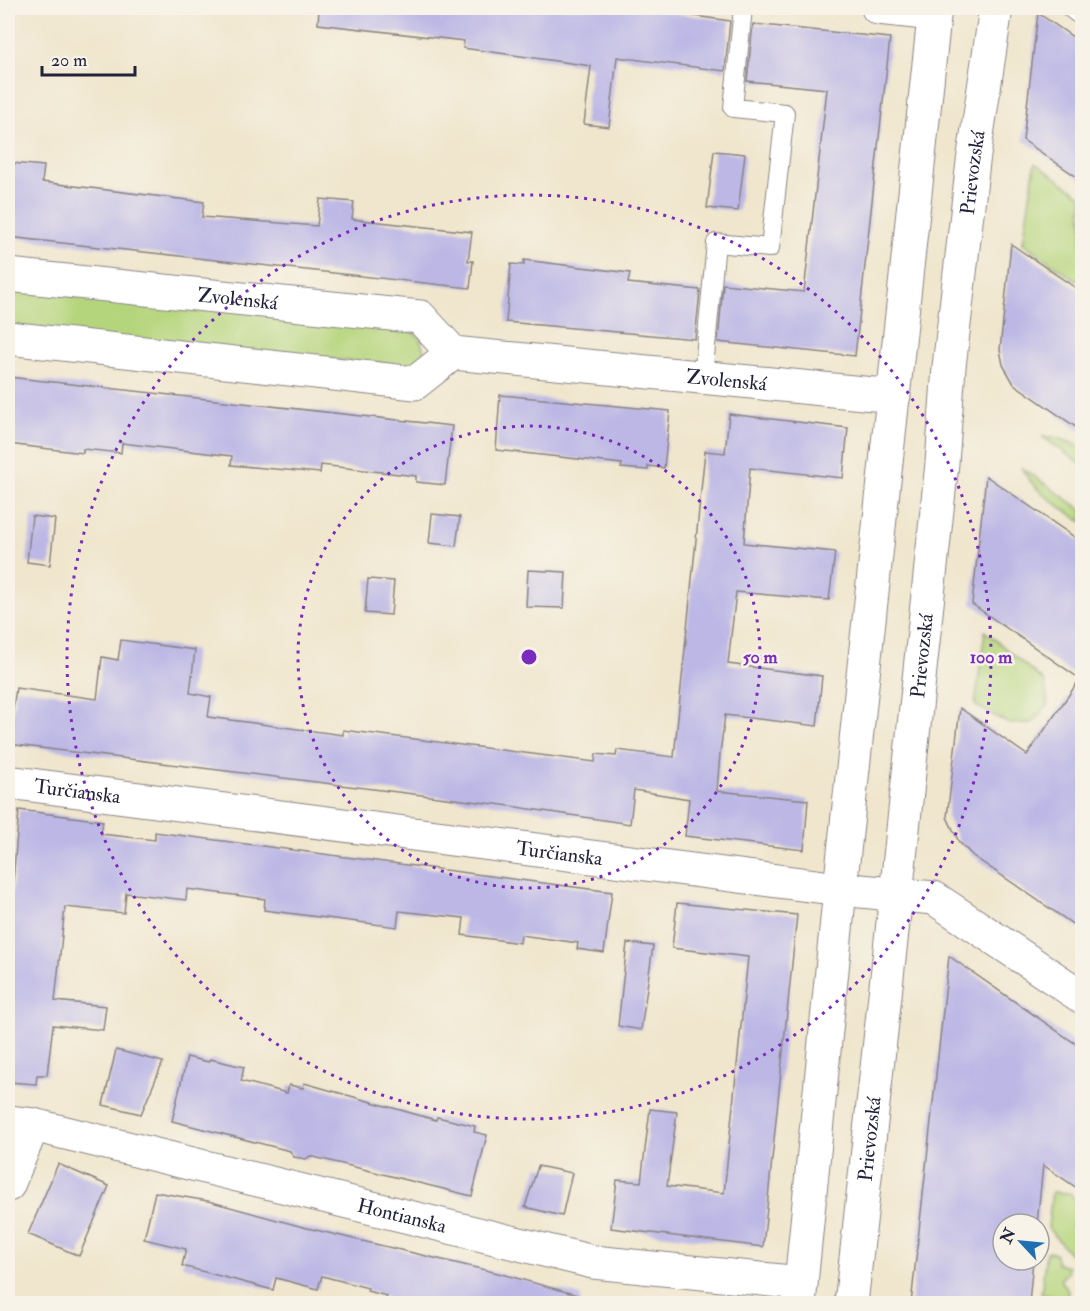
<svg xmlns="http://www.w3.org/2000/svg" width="1090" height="1311" font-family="'IM FELL Double Pica',serif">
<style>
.green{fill:#b5d57c;stroke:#6c7c5c;stroke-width:1.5}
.building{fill:#bcb7e5}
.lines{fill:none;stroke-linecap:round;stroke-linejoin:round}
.service-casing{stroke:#898484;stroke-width:20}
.minor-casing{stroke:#898484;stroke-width:35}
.primary-casing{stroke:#898484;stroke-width:35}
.service{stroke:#fff;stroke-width:18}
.minor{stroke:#fff;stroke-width:33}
.primary{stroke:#fff;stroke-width:33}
.ring{fill:none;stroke:#7b2cbf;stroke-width:3;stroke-dasharray:3 6}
.labels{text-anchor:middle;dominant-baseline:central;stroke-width:5;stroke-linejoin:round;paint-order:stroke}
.street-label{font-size:20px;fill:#22223b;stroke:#f7f3e8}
.centre{fill:#7b2cbf;stroke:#f7f3e8;stroke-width:3}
.ring-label{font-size:18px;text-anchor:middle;font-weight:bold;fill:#7b2cbf;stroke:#f7f3e8;stroke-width:5;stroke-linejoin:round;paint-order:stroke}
</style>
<rect width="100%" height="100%" fill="#f7f3e8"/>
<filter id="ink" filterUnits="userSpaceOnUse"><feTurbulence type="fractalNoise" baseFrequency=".0167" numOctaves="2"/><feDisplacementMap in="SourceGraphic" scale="12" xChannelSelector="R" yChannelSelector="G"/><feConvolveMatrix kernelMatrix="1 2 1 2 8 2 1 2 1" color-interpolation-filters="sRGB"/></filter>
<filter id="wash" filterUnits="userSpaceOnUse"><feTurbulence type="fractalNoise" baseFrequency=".008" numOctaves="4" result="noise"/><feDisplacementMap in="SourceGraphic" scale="24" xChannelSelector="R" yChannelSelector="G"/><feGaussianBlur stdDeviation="1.35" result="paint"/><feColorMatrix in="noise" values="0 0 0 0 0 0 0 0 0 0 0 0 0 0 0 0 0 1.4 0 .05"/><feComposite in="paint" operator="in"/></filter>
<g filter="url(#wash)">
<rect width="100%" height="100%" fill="#f0e6cd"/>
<g class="green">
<path d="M 1035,163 L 1082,196 L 1082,285 L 1023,243 Z"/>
<path d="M 8,284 L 407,328 L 420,338 L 424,352 L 417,367 L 8,331 Z"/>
<path d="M 1043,437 L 1056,437 L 1082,447 L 1082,465 Z"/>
<path d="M 1021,467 L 1082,510 L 1082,522 C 1060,506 1034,493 1021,467 Z"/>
<path d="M 985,631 L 1045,682 L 1048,705 L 1031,723 L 1009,724 L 975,705 Z"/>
<path d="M 1052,1192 L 1070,1193 L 1082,1208 L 1082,1215 L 1071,1225 L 1082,1240 L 1082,1244 L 1070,1254 L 1048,1228 Z"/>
<path d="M 1046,1252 L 1056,1253 L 1057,1264 L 1068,1267 L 1067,1273 L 1060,1280 L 1068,1291 L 1067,1298 L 1041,1294 Z"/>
</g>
<g id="blocks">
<g class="building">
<path d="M 319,8 L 638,8 L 730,21 L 725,71 L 617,57 L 609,127 L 584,124 L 591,66 L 463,48 L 464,41 L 318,24 Z"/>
<path d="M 1038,13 L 1083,44 L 1083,181 L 1023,140 Z"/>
<path d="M 753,24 L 890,38 L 855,356 L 718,342 L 723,284 L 804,292 L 827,89 L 747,81 Z"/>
<path d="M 714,151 L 745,154 L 738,211 L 707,208 Z"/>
<path d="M 11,163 L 44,166 L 42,182 L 204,202 L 202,217 L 317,226 L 320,199 L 354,202 L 352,219 L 472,232 L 468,261 L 473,261 L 470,288 L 8,237 Z"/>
<path d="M 1011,244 L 1083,293 L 1083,432 L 1014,384 L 1003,365 L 1000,350 Z"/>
<path d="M 524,260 L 630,273 L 628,283 L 700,290 L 695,339 L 506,322 L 511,264 L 524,265 Z"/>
<path d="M 8,377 L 452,426 L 445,485 L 416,482 L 416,476 L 321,465 L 320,473 L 231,465 L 232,456 L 122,443 L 121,453 L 83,449 L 83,453 L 8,444 Z"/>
<path d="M 500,395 L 670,411 L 664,468 L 648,466 L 648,470 L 621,468 L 622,464 L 496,450 Z"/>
<path d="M 729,414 L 848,428 L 843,478 L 750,468 L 744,543 L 835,552 L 829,600 L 736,592 L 728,664 L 822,676 L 817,726 L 725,715 L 720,754 L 717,791 L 808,800 L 804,850 L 685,836 L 689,799 L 634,790 L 630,824 L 503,805 L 8,744 L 16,688 L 97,699 L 102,657 L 118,660 L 121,640 L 195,650 L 190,693 L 211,697 L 208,717 L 343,735 L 343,730 L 595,762 L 596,754 L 616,756 L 617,750 L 674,757 L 705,451 L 725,453 Z"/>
<path d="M 986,476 L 1083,543 L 1083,931 L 973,856 L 959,842 L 947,817 L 960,708 L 1027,755 L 1080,679 L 972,604 Z"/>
<path d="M 432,514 L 460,517 L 456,546 L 429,543 Z"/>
<path d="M 32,516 L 55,519 L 50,565 L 27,562 Z"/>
<path d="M 528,570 L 566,572 L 564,608 L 526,607 Z"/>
<path d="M 368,579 L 394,581 L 391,615 L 365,613 Z"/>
<path d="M 19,810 L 103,821 L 101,834 L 155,840 L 155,832 L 612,892 L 604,953 L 577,949 L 578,943 L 521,935 L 520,943 L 462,935 L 464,918 L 399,911 L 397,927 L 264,910 L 265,899 L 187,889 L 186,900 L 126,893 L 124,913 L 65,907 L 55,1001 L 106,1006 L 103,1030 L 53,1025 L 47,1075 L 37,1075 L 36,1084 L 8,1082 L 8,941 Z"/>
<path d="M 677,903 L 797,915 L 763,1247 L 611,1228 L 617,1180 L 641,1182 L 650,1109 L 677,1112 L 667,1186 L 724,1193 L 748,957 L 672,948 Z"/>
<path d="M 627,943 L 653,946 L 641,1030 L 618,1026 Z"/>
<path d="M 949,956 L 1083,1049 L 1083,1192 L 1043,1165 L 1037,1224 L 1003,1224 L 1003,1260 L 1033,1260 L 1029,1304 L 911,1304 Z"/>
<path d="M 116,1050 L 163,1062 L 141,1114 L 103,1105 Z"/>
<path d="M 187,1057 L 209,1062 L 210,1059 L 244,1067 L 241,1081 L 287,1093 L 289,1085 L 303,1088 L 304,1083 L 436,1120 L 437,1117 L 475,1126 L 474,1132 L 487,1135 L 472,1196 L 310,1156 L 306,1159 L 294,1157 L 290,1151 L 172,1121 Z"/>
<path d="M 58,1164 L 109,1186 L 79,1256 L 28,1234 Z"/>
<path d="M 538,1166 L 572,1173 L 562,1216 L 525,1207 Z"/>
<path d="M 155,1192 L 208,1201 L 303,1227 L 498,1273 L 581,1296 L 580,1304 L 385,1304 L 387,1296 L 367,1291 L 368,1288 L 322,1276 L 318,1289 L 276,1278 L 273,1290 L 182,1266 L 186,1249 L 144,1239 Z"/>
</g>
</g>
</g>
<g filter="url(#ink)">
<use href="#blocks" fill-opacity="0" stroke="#898484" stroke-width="1.5"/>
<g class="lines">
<defs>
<g id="service">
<path d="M 1070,8 L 1082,17"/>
<path d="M 703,377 L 716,243 L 770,248 L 785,113 L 733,108 L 743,8"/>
</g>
<g id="minor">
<path d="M 878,8 L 934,14"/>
<path id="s1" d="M 8,275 L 420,317 L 453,353 L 894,396"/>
<path d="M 8,338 L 415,383 L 453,353"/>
<path id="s2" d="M 8,782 L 840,889 L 934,898 L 1082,997"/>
<path id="s3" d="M 8,1122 L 33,1125 L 593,1262 L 801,1283"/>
<path d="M 8,1185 L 33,1125"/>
</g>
<g id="primary">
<path d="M 799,1304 L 840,889 L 935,8"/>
<path id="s4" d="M 851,1304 L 896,895 L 942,463 L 949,367 L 973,162 L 996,8"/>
</g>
</defs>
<use href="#service" class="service-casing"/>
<use href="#minor" class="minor-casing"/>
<use href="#primary" class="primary-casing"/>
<use href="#service" class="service"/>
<use href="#minor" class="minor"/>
<use href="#primary" class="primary"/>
</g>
</g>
<g class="ring">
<circle cx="529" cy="657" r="231"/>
<circle cx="529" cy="657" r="462"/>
</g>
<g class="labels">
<g class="street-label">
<text stroke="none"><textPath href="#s4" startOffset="1138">Prievozská</textPath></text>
<text stroke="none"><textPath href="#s1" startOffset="231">Zvolenská</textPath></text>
<text stroke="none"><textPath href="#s1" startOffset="738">Zvolenská</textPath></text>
<text stroke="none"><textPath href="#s4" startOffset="652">Prievozská</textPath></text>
<text stroke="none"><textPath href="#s2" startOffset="70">Turčianska</textPath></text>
<text stroke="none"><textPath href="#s2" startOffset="556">Turčianska</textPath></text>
<text stroke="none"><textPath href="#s4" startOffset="166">Prievozská</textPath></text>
<text stroke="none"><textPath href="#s3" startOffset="405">Hontianska</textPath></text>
</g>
</g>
<circle cx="529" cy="657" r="9" class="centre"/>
<g class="ring-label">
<text x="760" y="663">50 m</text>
<text x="991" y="663">100 m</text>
</g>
<rect width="1090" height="1311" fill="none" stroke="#f7f3e8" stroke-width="30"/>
<g transform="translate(1021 1242) rotate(296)"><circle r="28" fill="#f7f3e8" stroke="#a29fa3" stroke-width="1.5"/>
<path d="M0-4.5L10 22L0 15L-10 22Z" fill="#1f6fb2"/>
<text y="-9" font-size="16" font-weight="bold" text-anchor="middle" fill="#22223b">N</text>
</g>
<path d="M42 66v9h93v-9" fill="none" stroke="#22223b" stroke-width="3"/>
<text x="51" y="66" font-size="18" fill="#22223b" stroke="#f7f3e8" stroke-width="4.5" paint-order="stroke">20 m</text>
</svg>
